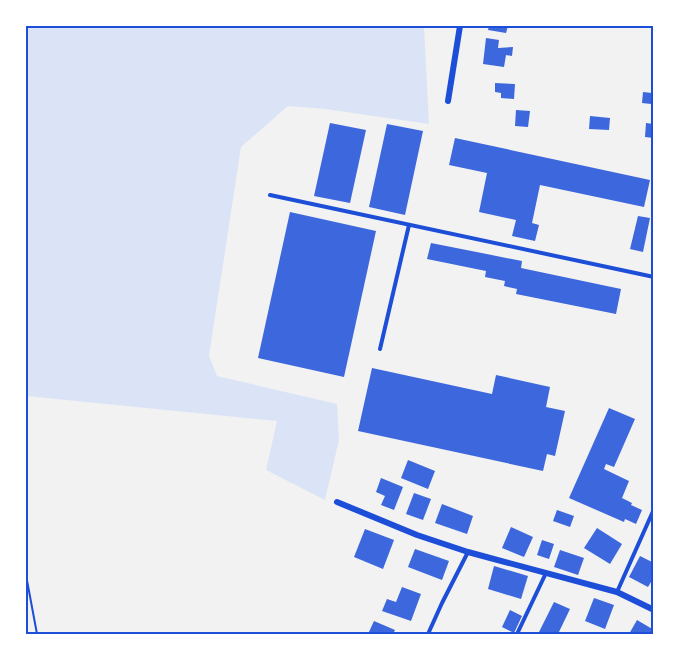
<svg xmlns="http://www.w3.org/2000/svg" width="679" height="660" font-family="'Asap Condensed',sans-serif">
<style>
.green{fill:#dbe4f7}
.building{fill:#3d67dc}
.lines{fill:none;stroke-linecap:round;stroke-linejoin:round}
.path{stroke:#1d4ed8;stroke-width:2}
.service{stroke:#1d4ed8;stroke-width:4}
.minor{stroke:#1d4ed8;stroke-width:6}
.neatline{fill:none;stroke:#1d4ed8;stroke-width:2}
</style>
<rect width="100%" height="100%" fill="#f2f2f2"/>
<path class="green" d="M 26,26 L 424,26 L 429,124 L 325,109 L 288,106 L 241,147 L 209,356 L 217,376 L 337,404 L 339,440 L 325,500 L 266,470 L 277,421 L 26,396 Z"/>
<g class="building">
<path d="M 489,26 L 508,26 L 506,33 L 488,30 Z"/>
<path d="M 486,38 L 499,40 L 498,48 L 513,47 L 512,56 L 506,55 L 504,67 L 483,64 Z"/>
<path d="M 495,83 L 515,84 L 514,99 L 501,98 L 501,93 L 495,92 Z"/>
<path d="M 643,92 L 652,93 L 651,104 L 642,103 Z"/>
<path d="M 516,110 L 530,111 L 528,127 L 515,126 Z"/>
<path d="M 590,116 L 610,118 L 609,130 L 589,129 Z"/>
<path d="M 330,123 L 366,130 L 350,203 L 314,196 Z"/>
<path d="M 646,123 L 654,124 L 654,138 L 645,137 Z"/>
<path d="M 387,124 L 423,131 L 405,215 L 369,207 Z"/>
<path d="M 455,138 L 650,180 L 644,207 L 540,185 L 532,223 L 539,225 L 535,241 L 512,236 L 516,220 L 479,212 L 487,173 L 449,165 Z"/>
<path d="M 290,212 L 376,231 L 344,377 L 258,358 Z"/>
<path d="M 638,216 L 650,218 L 643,252 L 630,249 Z"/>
<path d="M 431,243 L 522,261 L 521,268 L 621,289 L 616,314 L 516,294 L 517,289 L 504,286 L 505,281 L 485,277 L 486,271 L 427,259 Z"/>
<path d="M 372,368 L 492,394 L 496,375 L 550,387 L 546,407 L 565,411 L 555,456 L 547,454 L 543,471 L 358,431 Z"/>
<path d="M 609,408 L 635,419 L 614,467 L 606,464 L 604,469 L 629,481 L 622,498 L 632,503 L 631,505 L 642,510 L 636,524 L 625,519 L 624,522 L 569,498 Z"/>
<path d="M 408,460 L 435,471 L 428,489 L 401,478 Z"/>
<path d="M 381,478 L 403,487 L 394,510 L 381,505 L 385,496 L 376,492 Z"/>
<path d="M 414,493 L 431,499 L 423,520 L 406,514 Z"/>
<path d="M 442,504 L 473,516 L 467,534 L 435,523 Z"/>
<path d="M 557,510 L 574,516 L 570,527 L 553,521 Z"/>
<path d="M 511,527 L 533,537 L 524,557 L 502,548 Z"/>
<path d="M 597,528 L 622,544 L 610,564 L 584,548 Z"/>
<path d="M 365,529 L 394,540 L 383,569 L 354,557 Z"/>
<path d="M 542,540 L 554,544 L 549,559 L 537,555 Z"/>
<path d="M 415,549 L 449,561 L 442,580 L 408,567 Z"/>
<path d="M 560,550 L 584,558 L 578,575 L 554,567 Z"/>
<path d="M 640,556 L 654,563 L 654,577 L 648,587 L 629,577 Z"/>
<path d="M 494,566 L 528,576 L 521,599 L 488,589 Z"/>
<path d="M 402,587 L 421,594 L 411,621 L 382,611 L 387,599 L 396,602 Z"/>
<path d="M 594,598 L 614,605 L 605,629 L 585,621 Z"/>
<path d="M 554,602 L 570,609 L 558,634 L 538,634 Z"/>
<path d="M 510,610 L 522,616 L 514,633 L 502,627 Z"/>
<path d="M 637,620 L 654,630 L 654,634 L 629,634 Z"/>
<path d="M 374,621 L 395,630 L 393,634 L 368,634 Z"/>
</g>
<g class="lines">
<path class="path" d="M 26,575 L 37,634"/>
<g class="service">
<path d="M 270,195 L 654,277"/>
<path d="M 380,349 L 409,225"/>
<path d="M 617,592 L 654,509"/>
<path d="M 428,634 L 442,603 L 468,552"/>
<path d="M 517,634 L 546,573"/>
</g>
<g class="minor">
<path d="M 448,101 L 460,26"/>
<path d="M 337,502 L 417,535 L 468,552 L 617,592 L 654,610"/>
</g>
</g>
<rect width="679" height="660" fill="none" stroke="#ffffff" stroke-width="54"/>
<rect x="27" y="27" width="625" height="606" class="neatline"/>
</svg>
